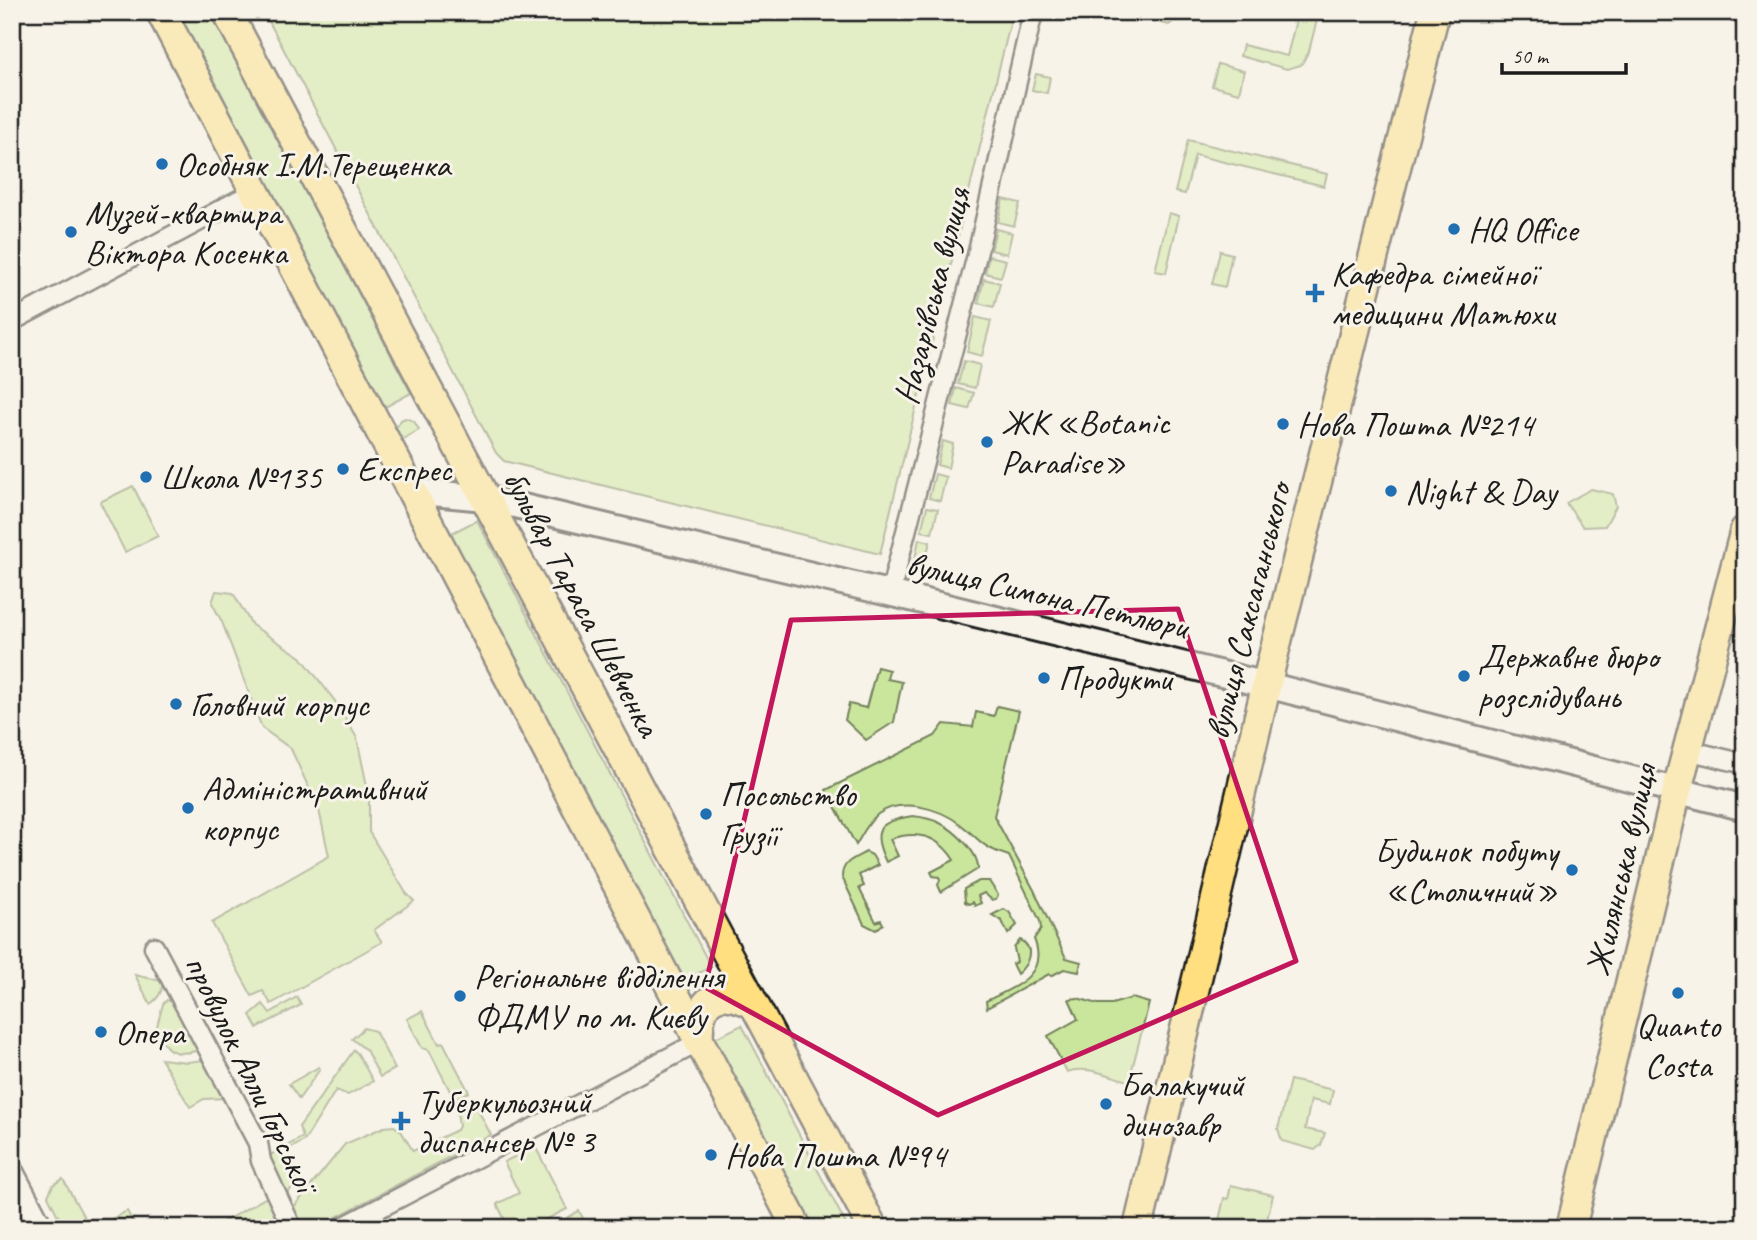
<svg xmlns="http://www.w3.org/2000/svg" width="1757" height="1240" font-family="Caveat,sans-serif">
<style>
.green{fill:#cae69d;stroke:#73815c;stroke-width:2}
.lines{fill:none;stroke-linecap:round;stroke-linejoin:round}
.minor-casing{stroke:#1c1c1c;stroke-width:23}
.tertiary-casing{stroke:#1c1c1c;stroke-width:28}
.secondary-casing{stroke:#1c1c1c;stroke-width:30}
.primary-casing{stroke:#1c1c1c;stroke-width:33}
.minor{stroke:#f7f3e8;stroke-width:18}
.tertiary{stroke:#f7f3e8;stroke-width:23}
.secondary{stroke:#f7f3e8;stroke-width:24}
.primary{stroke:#ffdf80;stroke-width:28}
.marked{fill:none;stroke:#c2185b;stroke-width:5;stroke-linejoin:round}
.poi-dot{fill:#1f6fb2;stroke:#f7f3e8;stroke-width:2.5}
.labels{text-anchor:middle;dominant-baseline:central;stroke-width:6;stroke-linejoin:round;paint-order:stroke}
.poi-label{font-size:35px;fill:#1c1c1c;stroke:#f7f3e8;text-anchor:start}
.street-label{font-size:35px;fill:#1c1c1c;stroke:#f7f3e8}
</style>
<rect width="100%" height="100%" fill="#f7f3e8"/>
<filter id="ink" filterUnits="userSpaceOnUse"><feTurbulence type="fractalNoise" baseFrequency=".0143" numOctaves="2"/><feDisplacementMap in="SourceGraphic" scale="14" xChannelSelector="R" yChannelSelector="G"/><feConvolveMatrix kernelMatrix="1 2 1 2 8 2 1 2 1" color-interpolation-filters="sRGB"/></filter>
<g filter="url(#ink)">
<g class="green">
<path d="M 170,12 L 211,12 L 411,393 L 378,411 Z"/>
<path d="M 264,12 L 1013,12 L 880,554 L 504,461 L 496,453 Z"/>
<path d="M 1129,12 L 1184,12 L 1169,25 L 1128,15 Z"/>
<path d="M 1298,12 L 1319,12 L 1309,51 L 1301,65 L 1287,69 L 1240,56 L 1243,45 L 1287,56 Z"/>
<path d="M 1218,64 L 1244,71 L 1239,93 L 1212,86 Z"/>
<path d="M 1036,74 L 1050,77 L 1047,93 L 1032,90 Z"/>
<path d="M 1188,140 L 1327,174 L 1324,186 L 1195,155 L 1185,194 L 1175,192 Z"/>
<path d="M 1003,199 L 1020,203 L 1014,226 L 998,222 Z"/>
<path d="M 1169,213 L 1179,216 L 1166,273 L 1155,271 Z"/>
<path d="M 996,229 L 1012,233 L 1007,254 L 991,250 Z"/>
<path d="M 1220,251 L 1232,254 L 1225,287 L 1212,284 Z"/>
<path d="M 989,256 L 1006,260 L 1001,277 L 985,273 Z"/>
<path d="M 984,279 L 1000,283 L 994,307 L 978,303 Z"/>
<path d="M 975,317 L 991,321 L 982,356 L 967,352 Z"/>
<path d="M 964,361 L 980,365 L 975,388 L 958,384 Z"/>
<path d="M 956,388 L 974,393 L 969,409 L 952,405 Z"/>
<path d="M 405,418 L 414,421 L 419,430 L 400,441 L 396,428 L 401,420 Z"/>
<path d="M 943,441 L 953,444 L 948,468 L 937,465 Z"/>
<path d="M 935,474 L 946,477 L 940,501 L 929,498 Z"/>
<path d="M 133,486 L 158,536 L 125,552 L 100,502 Z"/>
<path d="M 1591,489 L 1613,494 L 1616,506 L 1605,526 L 1583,527 L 1566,503 Z"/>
<path d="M 927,507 L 938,509 L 932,533 L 921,531 Z"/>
<path d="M 477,520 L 711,967 L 679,983 L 444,537 Z"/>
<path d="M 919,539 L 930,542 L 925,561 L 915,559 Z"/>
<path d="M 216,591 L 233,593 L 252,625 L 301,657 L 335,701 L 357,738 L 369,796 L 369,832 L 406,893 L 414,901 L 374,930 L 382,942 L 271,1004 L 263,991 L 252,996 L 212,923 L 329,856 L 319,810 L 291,749 L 262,728 L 222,622 L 212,603 Z"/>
<path d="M 877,667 L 889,670 L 887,679 L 902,682 L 894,722 L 866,740 L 845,720 L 849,704 L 866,708 Z"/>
<path d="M 997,706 L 1019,711 L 994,816 L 1034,890 L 1066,958 L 1081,962 L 1079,972 L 1064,969 L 1051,976 L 1049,974 L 987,1008 L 986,1001 C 1014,987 1049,976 1034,939 L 1041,929 L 1040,921 L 1009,856 C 980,847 981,840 960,824 C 939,808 901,797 878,814 C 868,822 862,835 856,845 L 826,790 L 935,736 L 944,724 L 973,727 L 976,712 L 994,716 Z"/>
<path d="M 913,816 C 922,817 932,819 940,823 C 954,830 979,852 978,869 L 941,892 L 938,885 L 940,880 L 939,877 L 933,876 L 931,872 L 954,860 C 939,836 917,830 890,839 L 898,856 L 886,862 C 870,829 879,821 913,816 Z"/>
<path d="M 866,852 L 872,855 L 878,865 L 859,875 L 864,886 L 859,888 L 876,922 L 881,920 L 883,924 L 876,930 L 864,924 L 842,877 C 842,862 853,859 866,852 Z"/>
<path d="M 979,881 L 989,881 L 998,895 L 996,899 L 992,900 L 984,893 L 978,896 L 981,903 L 975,906 L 973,902 L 969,904 L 965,902 L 964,889 Z"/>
<path d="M 1004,909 L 1009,912 L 1017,925 L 1008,934 L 1002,921 L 992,915 Z"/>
<path d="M 1020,940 C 1036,948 1028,965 1017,974 L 1012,964 L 1017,962 L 1014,948 Z"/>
<path d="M 135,975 L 161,981 C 165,989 157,1000 150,1004 Z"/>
<path d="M 297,997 L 301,1005 L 257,1028 L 250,1015 L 263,1004 L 270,1013 Z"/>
<path d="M 1077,998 L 1098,1004 L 1112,1004 L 1132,998 L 1149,1003 L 1129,1081 C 1109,1076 1086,1065 1067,1072 L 1048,1036 L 1078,1019 L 1069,999 Z"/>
<path d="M 167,1000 L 173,1002 L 176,1005 L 198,1048 L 196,1051 C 171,1057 163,1049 157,1026 L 163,1004 Z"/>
<path d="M 422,1011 L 439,1044 L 443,1042 L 469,1092 L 454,1099 L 429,1050 L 422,1048 L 407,1019 Z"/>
<path d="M 742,1025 L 848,1228 L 810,1228 L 709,1041 Z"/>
<path d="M 364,1028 L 375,1031 L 395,1069 L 380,1077 L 366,1050 L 352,1039 Z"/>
<path d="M 354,1050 L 358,1054 L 373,1081 L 348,1095 L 336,1090 L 305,1140 L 283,1153 L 288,1162 L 292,1161 C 299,1177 297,1184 285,1196 L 267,1157 L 303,1137 L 299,1127 Z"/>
<path d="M 161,1059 L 187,1062 L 204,1060 L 225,1098 L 204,1099 L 190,1107 Z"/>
<path d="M 319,1067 L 320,1069 L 299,1099 L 289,1084 Z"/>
<path d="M 1290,1080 L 1333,1090 L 1330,1104 L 1311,1100 L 1305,1129 L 1325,1133 L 1321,1145 L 1315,1150 L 1282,1141 L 1278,1129 Z"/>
<path d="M 463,1102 L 468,1112 L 477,1108 L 491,1135 L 316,1228 L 301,1228 L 292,1209 L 345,1144 L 384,1127 L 394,1126 L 401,1131 L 413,1151 L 457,1130 L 459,1126 L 456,1105 Z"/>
<path d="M 535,1146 L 567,1209 L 529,1228 L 509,1228 L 497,1204 L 519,1193 L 504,1162 Z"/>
<path d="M 63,1179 L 85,1219 L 69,1228 L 64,1228 L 48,1196 L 53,1185 Z"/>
<path d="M 1231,1185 L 1273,1195 L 1265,1228 L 1221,1228 L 1218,1225 L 1224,1198 L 1228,1199 Z"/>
<path d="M 267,1197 L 279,1223 L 271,1228 L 218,1228 L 216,1226 Z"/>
<path d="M 127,1211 L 136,1228 L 95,1228 Z"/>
<path d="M 579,1211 L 584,1220 L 581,1228 L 551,1228 Z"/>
</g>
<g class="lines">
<defs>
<g id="minor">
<path d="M 12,321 L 254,192"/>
<path d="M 890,594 L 978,251 L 1033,12"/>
<path d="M 1687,750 L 1745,764"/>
<path d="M 154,947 L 258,1143 L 261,1161 L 292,1228"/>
<path d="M 341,1228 L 699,1042"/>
</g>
<path id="tertiary" d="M 12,1173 L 41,1228"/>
<path id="secondary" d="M 411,491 L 485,498 L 914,599 L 1267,685 L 1745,808"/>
<g id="primary">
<path d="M 161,12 L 797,1228"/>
<path d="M 227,12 L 873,1228"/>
<path d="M 699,1042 C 696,1001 715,984 753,1004"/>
<path d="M 1138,1228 L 1273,657 L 1435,12"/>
<path d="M 1571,1228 L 1677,790 L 1745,530"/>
</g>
</defs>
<use href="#minor" class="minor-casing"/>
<use href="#tertiary" class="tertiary-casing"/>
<use href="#secondary" class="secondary-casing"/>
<use href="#primary" class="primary-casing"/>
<use href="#minor" class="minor"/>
<use href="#tertiary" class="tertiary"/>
<use href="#secondary" class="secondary"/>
<use href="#primary" class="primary"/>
</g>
</g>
<path d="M0 0H1757V1240H0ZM 1178,609 L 1296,961 L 938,1115 L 705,987 L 791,620 Z" fill="#f7f3e8" fill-opacity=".55" fill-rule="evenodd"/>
<path class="marked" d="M 1178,609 L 1296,961 L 938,1115 L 705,987 L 791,620 Z"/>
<g class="poi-dot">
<circle cx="162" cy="164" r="7"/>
<circle cx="1454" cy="229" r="7"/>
<circle cx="71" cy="232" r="7"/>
<path d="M1311.5 282.5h7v7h7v7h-7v7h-7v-7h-7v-7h7z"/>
<circle cx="1283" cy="424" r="7"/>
<circle cx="987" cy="442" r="7"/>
<circle cx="343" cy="469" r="7"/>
<circle cx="146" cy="477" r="7"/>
<circle cx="1391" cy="491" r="7"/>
<circle cx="1464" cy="676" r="7"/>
<circle cx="1044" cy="678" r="7"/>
<circle cx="176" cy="704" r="7"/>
<circle cx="188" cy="808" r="7"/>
<circle cx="706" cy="814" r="7"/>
<circle cx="1572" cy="870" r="7"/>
<circle cx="1678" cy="993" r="7"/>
<circle cx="460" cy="996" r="7"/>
<circle cx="101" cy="1032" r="7"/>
<circle cx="1106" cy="1104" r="7"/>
<path d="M397.5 1110.5h7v7h7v7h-7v7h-7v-7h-7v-7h7z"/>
<circle cx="711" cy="1155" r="7"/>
</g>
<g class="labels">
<g class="poi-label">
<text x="176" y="164">Особняк І.М.Терещенка</text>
<text x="85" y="212">Музей-квартира<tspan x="85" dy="40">Віктора Косенка</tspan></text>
<text x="1468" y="229">HQ Office</text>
<text x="1331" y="273">Кафедра сімейної<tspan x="1331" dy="40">медицини Матюхи</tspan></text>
<text x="1001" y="422">ЖК «Botanic<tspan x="1001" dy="40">Paradise»</tspan></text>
<text x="1297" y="424">Нова Пошта №214</text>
<text x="357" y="469">Експрес</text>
<text x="160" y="477">Школа №135</text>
<text x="1405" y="491">Night &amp; Day</text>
<text x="1478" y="656">Державне бюро<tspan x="1478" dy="40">розслідувань</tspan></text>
<text x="1058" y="678">Продукти</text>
<text x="190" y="704">Головний корпус</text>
<text x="202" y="788">Адміністративний<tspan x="202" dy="40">корпус</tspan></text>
<text x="720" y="794">Посольство<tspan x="720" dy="40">Грузії</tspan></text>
<text x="1558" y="850" text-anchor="end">Будинок побуту<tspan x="1558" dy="40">«Столичний»</tspan></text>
<text x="474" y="976">Регіональне відділення<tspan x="474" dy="40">ФДМУ по м. Києву</tspan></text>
<text x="1678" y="1025" text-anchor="middle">Quanto<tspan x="1678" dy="40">Costa</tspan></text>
<text x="115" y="1032">Опера</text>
<text x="1120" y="1084">Балакучий<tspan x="1120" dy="40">динозавр</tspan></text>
<text x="417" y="1101">Туберкульозний<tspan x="417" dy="40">диспансер № 3</tspan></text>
<text x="725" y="1155">Нова Пошта №94</text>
</g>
<g class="street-label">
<text transform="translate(932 296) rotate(-76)">Назарівська вулиця</text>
<text transform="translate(1047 595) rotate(13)">вулиця Симона Петлюри</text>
<text transform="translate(582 603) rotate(62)">бульвар Тараса Шевченка</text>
<text transform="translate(1248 611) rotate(-76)">вулиця Саксаганського</text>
<text transform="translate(1621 870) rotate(-77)">Жилянська вулиця</text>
<text transform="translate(251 1073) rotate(64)">провулок Алли Горської</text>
</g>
</g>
<rect width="1757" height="1240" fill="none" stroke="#f7f3e8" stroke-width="42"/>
<rect x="21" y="21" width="1715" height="1198" fill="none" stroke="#1c1c1c" stroke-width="2.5" filter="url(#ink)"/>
<path d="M1502 63v10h124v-10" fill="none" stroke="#1c1c1c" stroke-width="3.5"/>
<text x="1512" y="63" font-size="21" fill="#1c1c1c" stroke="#f7f3e8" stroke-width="5" paint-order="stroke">50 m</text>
</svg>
